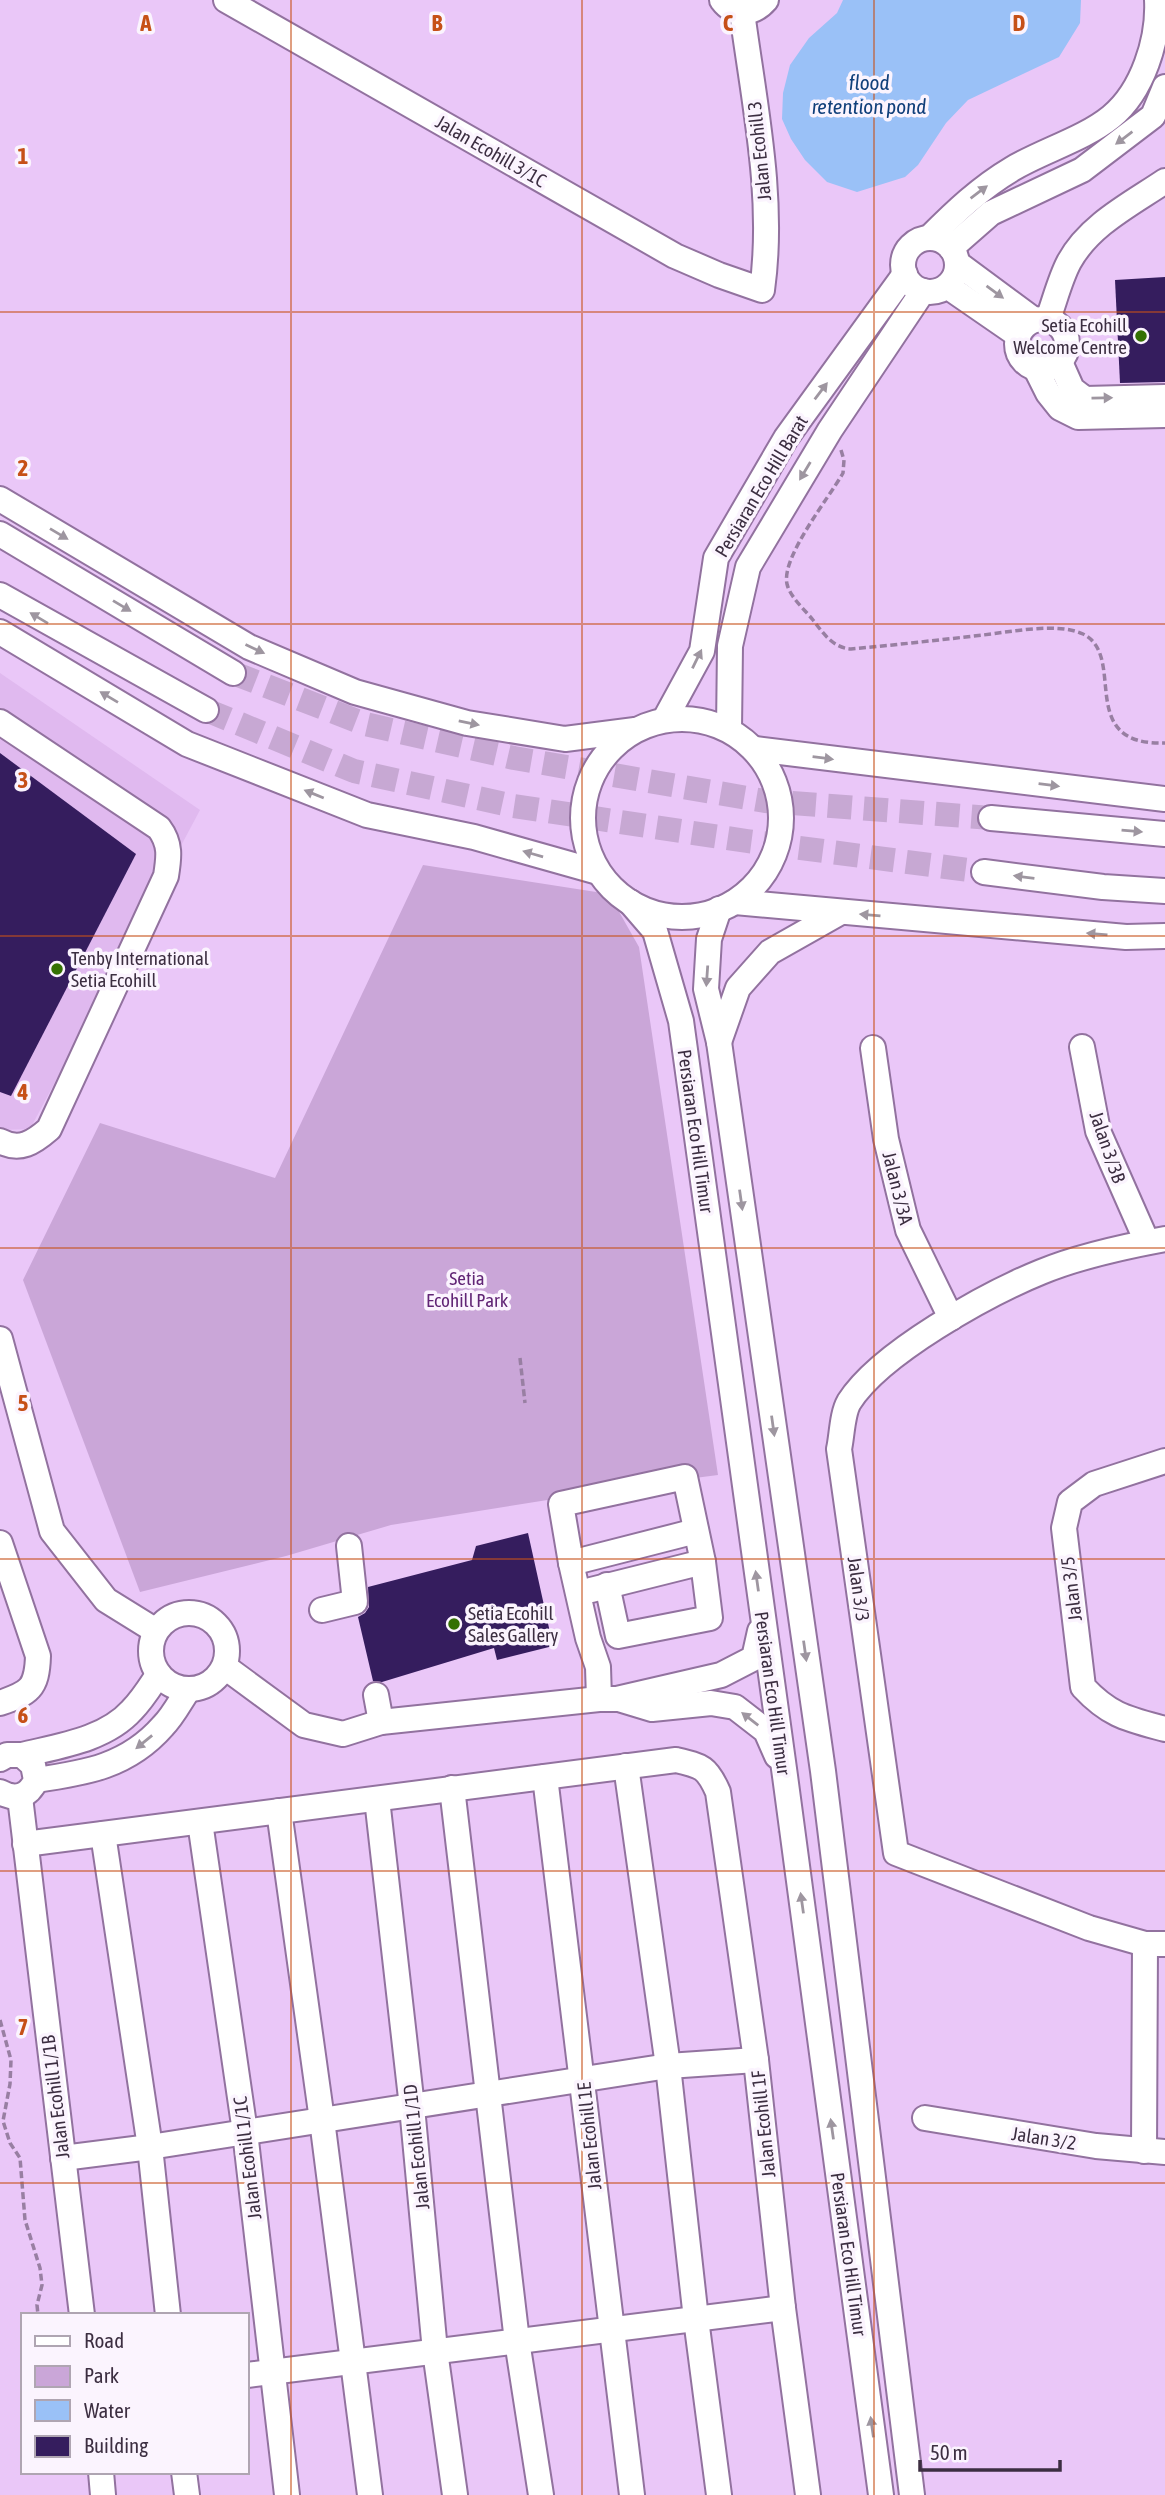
<svg xmlns="http://www.w3.org/2000/svg" width="1165" height="2495" font-family="'Asap Condensed',sans-serif">
<style>
.built{fill:#e0b9ef}
.green{fill:#caa6d8}
.water{fill:#9ac1f7}
.building{fill:#351d5e}
.lines{fill:none;stroke-linecap:round;stroke-linejoin:round}
.minor-tunnel{stroke:#c7a8d3;stroke-width:24;stroke-dasharray:24 12;stroke-linecap:butt}
.minor-casing{stroke:#92729f;stroke-width:28}
.path{stroke:#987fa2;stroke-width:3.5;stroke-dasharray:7 3.5;stroke-linecap:butt}
.minor{stroke:#fff;stroke-width:24}
.oneway{fill:#9e96a0}
.grid{fill:none;stroke:#c65017;stroke-width:2;stroke-opacity:0.55}
.poi-dot{fill:#347103;stroke:#fbf4fe;stroke-width:2.5}
.labels{text-anchor:middle;dominant-baseline:central;stroke-width:7;stroke-linejoin:round;paint-order:stroke}
.street-label{font-size:19px;fill:#3c2e41;stroke:#fbf4fe}
.poi-label{font-size:19px;fill:#3c2e41;stroke:#fbf4fe;text-anchor:start}
.park-label{font-size:19px;fill:#612575;stroke:#fbf4fe}
.water-label{font-size:21px;font-style:italic;fill:#103f7a;stroke:#fbf4fe}
.grid-label{font-size:23px;text-anchor:middle;font-weight:bold;fill:#c65017;stroke:#fbf4fe;stroke-width:7;stroke-linejoin:round;paint-order:stroke}
</style>
<rect width="100%" height="100%" fill="#eac7f8"/>
<path class="built" d="M 0,673 L 200,810 L 30,1129 L 0,1130 Z"/>
<path class="green" d="M 423,865 L 609,894 L 639,947 L 718,1475 L 648,1484 L 391,1525 L 286,1556 L 140,1592 L 23,1280 L 100,1123 L 275,1178 Z"/>
<path class="water" d="M 843,0 L 1081,0 L 1080,23 L 1059,57 L 968,100 L 946,123 L 918,165 L 905,177 L 857,192 L 827,182 L 805,160 L 791,139 L 782,119 L 783,93 L 790,65 L 809,38 L 837,13 Z"/>
<g class="building">
<path d="M 1165,277 L 1165,382 L 1120,383 L 1115,280 Z"/>
<path d="M 0,753 L 136,854 L 11,1096 L 0,1092 Z"/>
<path d="M 528,1533 L 553,1646 L 497,1660 L 494,1648 L 382,1682 L 373,1681 L 358,1617 L 365,1613 L 369,1607 L 368,1587 L 472,1560 L 476,1546 Z"/>
</g>
<g class="lines">
<g class="minor-tunnel">
<path d="M 233,673 L 365,724 L 514,758 L 765,801 L 991,818"/>
<path d="M 206,710 L 354,771 L 514,806 L 747,841 L 984,872"/>
</g>
<defs>
<g id="minor">
<path d="M 226,0 L 675,256 L 719,275 L 762,290 C 775,198 754,103 742,12"/>
<path d="M 722,0 C 734,16 753,15 766,0"/>
<path d="M 929,238 C 955,212 980,188 1012,169 C 1042,151 1084,139 1111,117 C 1143,91 1159,39 1157,0"/>
<circle cx="930" cy="265" r="27"/>
<path d="M 951,248 L 991,213 L 1082,170 L 1153,116 L 1165,87"/>
<path d="M 957,263 L 1034,320"/>
<path d="M 947,286 L 1018,335"/>
<circle cx="1042" cy="344" r="25"/>
<path d="M 1048,319 C 1055,300 1060,279 1069,262 C 1089,225 1131,204 1165,181"/>
<path d="M 1060,362 L 1072,389 L 1085,399 L 1165,397"/>
<path d="M 1036,369 L 1048,393 L 1060,408 L 1078,417 L 1165,415"/>
<path d="M 0,499 L 249,647 L 355,692 L 467,723 L 565,739 L 635,730"/>
<path d="M 0,534 L 233,673"/>
<path d="M 0,595 L 206,710"/>
<path d="M 0,632 L 187,744 L 367,815 L 474,837 L 598,872"/>
<path d="M 665,719 L 702,651 L 716,558 L 786,438 L 905,274"/>
<circle cx="682" cy="818" r="99"/>
<path d="M 0,722 L 159,828 C 171,844 169,857 166,876 L 49,1129 C 34,1142 20,1152 0,1141"/>
<path d="M 729,729 L 730,646 L 748,567 L 830,430 L 923,291"/>
<path d="M 755,749 L 1165,799"/>
<path d="M 991,818 L 1165,834"/>
<path d="M 984,872 L 1103,887 L 1165,891"/>
<path d="M 630,902 L 655,931 L 681,1021 L 785,1776 L 881,2495"/>
<path d="M 735,902 L 1126,937 L 1165,936"/>
<path d="M 719,909 L 709,939 L 706,989 L 719,1042 L 823,1771 L 912,2495"/>
<path d="M 719,1042 L 738,988 L 770,952 L 839,913"/>
<path d="M 1082,1047 L 1098,1131 L 1147,1242"/>
<path d="M 873,1048 L 886,1139 L 908,1230 L 951,1318"/>
<path d="M 1165,1239 C 1127,1246 1077,1257 1041,1272 C 987,1294 880,1353 849,1402 C 842,1414 842,1436 839,1449 L 896,1853 L 1089,1928 L 1145,1944 L 1165,1944"/>
<path d="M 0,1339 L 52,1531 L 106,1600 L 156,1631"/>
<path d="M 1165,1461 L 1094,1484 L 1070,1502 L 1064,1528 L 1083,1687 C 1110,1716 1128,1719 1165,1729"/>
<path d="M 0,1543 L 38,1656 C 37,1689 29,1693 0,1703"/>
<path d="M 571,1563 L 696,1531"/>
<path d="M 591,1590 L 703,1562"/>
<path d="M 322,1610 L 355,1602 L 349,1546"/>
<circle cx="189" cy="1651" r="38"/>
<path d="M 225,1667 L 304,1725 L 343,1734 L 381,1722 L 599,1699 L 617,1699 L 721,1675 L 754,1658 L 760,1631"/>
<path d="M 376,1695 L 381,1722"/>
<path d="M 599,1699 L 598,1667 L 588,1638 L 571,1563 L 561,1504 L 685,1477 L 703,1562 L 710,1618 L 618,1636 L 607,1585"/>
<path d="M 619,1699 L 652,1709 L 711,1703 L 735,1707 L 766,1731 L 777,1756"/>
<path d="M 22,1755 C 59,1746 105,1740 132,1710 C 142,1700 150,1687 158,1675"/>
<path d="M 0,1759 L 7,1755 L 22,1755 L 33,1765 L 36,1780 C 29,1796 16,1801 0,1792"/>
<path d="M 626,1766 L 668,2066 L 696,2319 L 719,2495"/>
<path d="M 545,1777 L 632,2495"/>
<path d="M 36,1780 C 86,1773 128,1766 163,1726 C 173,1716 180,1702 188,1690"/>
<path d="M 452,1788 L 517,2341 L 541,2495"/>
<path d="M 20,1797 L 82,2315"/>
<path d="M 377,1799 L 412,2107 L 435,2351 L 455,2495"/>
<path d="M 279,1811 L 322,2120 L 370,2495"/>
<path d="M 200,1822 L 245,2132 L 287,2495"/>
<path d="M 103,1834 L 150,2147 L 168,2315"/>
<path d="M 25,1844 L 676,1760 C 702,1766 707,1767 718,1792 L 756,2060 L 783,2308 L 808,2495"/>
<path d="M 925,2118 L 1096,2146 L 1165,2152"/>
<path d="M 1144,2151 L 1145,1944"/>
<path d="M 63,2158 L 150,2147 L 668,2066 L 756,2060"/>
<path d="M 247,2375 L 783,2308"/>
<path d="M 101,2472 L 103,2495"/>
<path d="M 184,2472 L 187,2495"/>
</g>
</defs>
<use href="#minor" class="minor-casing"/>
<g class="path">
<path d="M 841,450 L 844,460 L 843,473 C 829,498 781,557 787,584 C 790,597 805,610 813,620 C 823,633 833,648 851,649 C 895,645 939,640 983,635 C 1010,632 1058,622 1083,634 C 1128,656 1074,746 1165,743"/>
<path d="M 520,1358 L 525,1403"/>
<path d="M 0,2020 L 11,2060 L 10,2084 L 3,2121 L 10,2143 L 20,2158 L 25,2220 L 40,2268 L 42,2285 L 37,2305 L 38,2315"/>
</g>
<use href="#minor" class="minor"/>
</g>
<defs><path id="oneway-solid" d="M-6-.8H1V-3.2L6.5 0L1 3.2V.8H-6Z" transform="scale(1.75)"/></defs>
<g class="oneway">
<use href="#oneway-solid" transform="translate(1124 138) rotate(143)"/>
<use href="#oneway-solid" transform="translate(979 192) rotate(-37)"/>
<use href="#oneway-solid" transform="translate(995 292) rotate(36)"/>
<use href="#oneway-solid" transform="translate(821 391) rotate(-53)"/>
<use href="#oneway-solid" transform="translate(1102 398) rotate(-1)"/>
<use href="#oneway-solid" transform="translate(805 471) rotate(121)"/>
<use href="#oneway-solid" transform="translate(59 534) rotate(31)"/>
<use href="#oneway-solid" transform="translate(122 606) rotate(31)"/>
<use href="#oneway-solid" transform="translate(39 618) rotate(-149)"/>
<use href="#oneway-solid" transform="translate(255 649) rotate(25)"/>
<use href="#oneway-solid" transform="translate(697 659) rotate(-64)"/>
<use href="#oneway-solid" transform="translate(109 697) rotate(-149)"/>
<use href="#oneway-solid" transform="translate(469 723) rotate(12)"/>
<use href="#oneway-solid" transform="translate(823 758) rotate(7)"/>
<use href="#oneway-solid" transform="translate(1049 785) rotate(7)"/>
<use href="#oneway-solid" transform="translate(314 794) rotate(-158)"/>
<use href="#oneway-solid" transform="translate(1132 831) rotate(5)"/>
<use href="#oneway-solid" transform="translate(533 854) rotate(-164)"/>
<use href="#oneway-solid" transform="translate(1024 877) rotate(-173)"/>
<use href="#oneway-solid" transform="translate(870 915) rotate(-175)"/>
<use href="#oneway-solid" transform="translate(1097 934) rotate(-175)"/>
<use href="#oneway-solid" transform="translate(707 976) rotate(94)"/>
<use href="#oneway-solid" transform="translate(741 1200) rotate(82)"/>
<use href="#oneway-solid" transform="translate(773 1426) rotate(82)"/>
<use href="#oneway-solid" transform="translate(757 1581) rotate(-98)"/>
<use href="#oneway-solid" transform="translate(805 1651) rotate(82)"/>
<use href="#oneway-solid" transform="translate(750 1719) rotate(-142)"/>
<use href="#oneway-solid" transform="translate(144 1742) rotate(141)"/>
<use href="#oneway-solid" transform="translate(802 1903) rotate(-98)"/>
<use href="#oneway-solid" transform="translate(832 2129) rotate(-98)"/>
<use href="#oneway-solid" transform="translate(872 2427) rotate(-98)"/>
</g>
<path class="grid" d="M 291,0 L 291,2495M 582,0 L 582,2495M 874,0 L 874,2495M 0,312 L 1165,312M 0,624 L 1165,624M 0,936 L 1165,936M 0,1248 L 1165,1248M 0,1559 L 1165,1559M 0,1871 L 1165,1871M 0,2183 L 1165,2183"/>
<g class="poi-dot">
<circle cx="1141" cy="336" r="7"/>
<circle cx="57" cy="969" r="7"/>
<circle cx="454" cy="1624" r="7"/>
</g>
<g class="labels">
<g class="street-label">
<text transform="translate(491 151) rotate(30)">Jalan Ecohill 3/1C</text>
<text transform="translate(759 151) rotate(-96)">Jalan Ecohill 3</text>
<text transform="translate(761 486) rotate(-59)">Persiaran Eco Hill Barat</text>
<text transform="translate(696 1131) rotate(82)">Persiaran Eco Hill Timur</text>
<text transform="translate(1108 1147) rotate(71)">Jalan 3/3B</text>
<text transform="translate(898 1188) rotate(76)">Jalan 3/3A</text>
<text transform="translate(859 1589) rotate(82)">Jalan 3/3</text>
<text transform="translate(1071 1589) rotate(-97)">Jalan 3/5</text>
<text transform="translate(773 1693) rotate(82)">Persiaran Eco Hill Timur</text>
<text transform="translate(55 2097) rotate(-97)">Jalan Ecohill 1/1B</text>
<text transform="translate(763 2124) rotate(-96)">Jalan Ecohill 1F</text>
<text transform="translate(589 2136) rotate(-96)">Jalan Ecohill 1E</text>
<text transform="translate(1044 2138) rotate(9)">Jalan 3/2</text>
<text transform="translate(416 2147) rotate(-96)">Jalan Ecohill 1/1D</text>
<text transform="translate(247 2158) rotate(-97)">Jalan Ecohill 1/1C</text>
<text transform="translate(849 2254) rotate(82)">Persiaran Eco Hill Timur</text>
</g>
<g class="poi-label">
<text x="1127" y="325" text-anchor="end">Setia Ecohill<tspan x="1127" dy="22">Welcome Centre</tspan></text>
<text x="71" y="958">Tenby International<tspan x="71" dy="22">Setia Ecohill</tspan></text>
<text x="468" y="1613">Setia Ecohill<tspan x="468" dy="22">Sales Gallery</tspan></text>
</g>
<g class="park-label">
<text x="467" y="1278">Setia<tspan x="467" dy="22">Ecohill Park</tspan></text>
</g>
<g class="water-label">
<text x="869" y="82">flood<tspan x="869" dy="24">retention pond</tspan></text>
</g>
</g>
<g class="grid-label">
<text x="146" y="31">A</text>
<text x="437" y="31">B</text>
<text x="728" y="31">C</text>
<text x="1019" y="31">D</text>
<text x="23" y="164">1</text>
<text x="23" y="476">2</text>
<text x="23" y="788">3</text>
<text x="23" y="1100">4</text>
<text x="23" y="1411">5</text>
<text x="23" y="1723">6</text>
<text x="23" y="2035">7</text>
</g>
<rect x="21" y="2313" width="228" height="161" fill="#fbf4fe" stroke="#afa5b2" stroke-width="2"/>
<rect x="35" y="2336" width="35" height="10" fill="#ffffff" stroke="#afa5b2" stroke-width="2"/>
<text x="84" y="2348" font-size="21" fill="#3c2e41">Road</text>
<rect x="35" y="2366" width="35" height="21" fill="#caa6d8" stroke="#afa5b2" stroke-width="2"/>
<text x="84" y="2383" font-size="21" fill="#3c2e41">Park</text>
<rect x="35" y="2400" width="35" height="21" fill="#9ac1f7" stroke="#afa5b2" stroke-width="2"/>
<text x="84" y="2418" font-size="21" fill="#3c2e41">Water</text>
<rect x="35" y="2436" width="35" height="21" fill="#351d5e" stroke="#afa5b2" stroke-width="2"/>
<text x="84" y="2453" font-size="21" fill="#3c2e41">Building</text>
<path d="M920 2460v10h140v-10" fill="none" stroke="#3c2e41" stroke-width="3.5"/>
<text x="930" y="2460" font-size="21" fill="#3c2e41" stroke="#fbf4fe" stroke-width="5" paint-order="stroke">50 m</text>
</svg>
